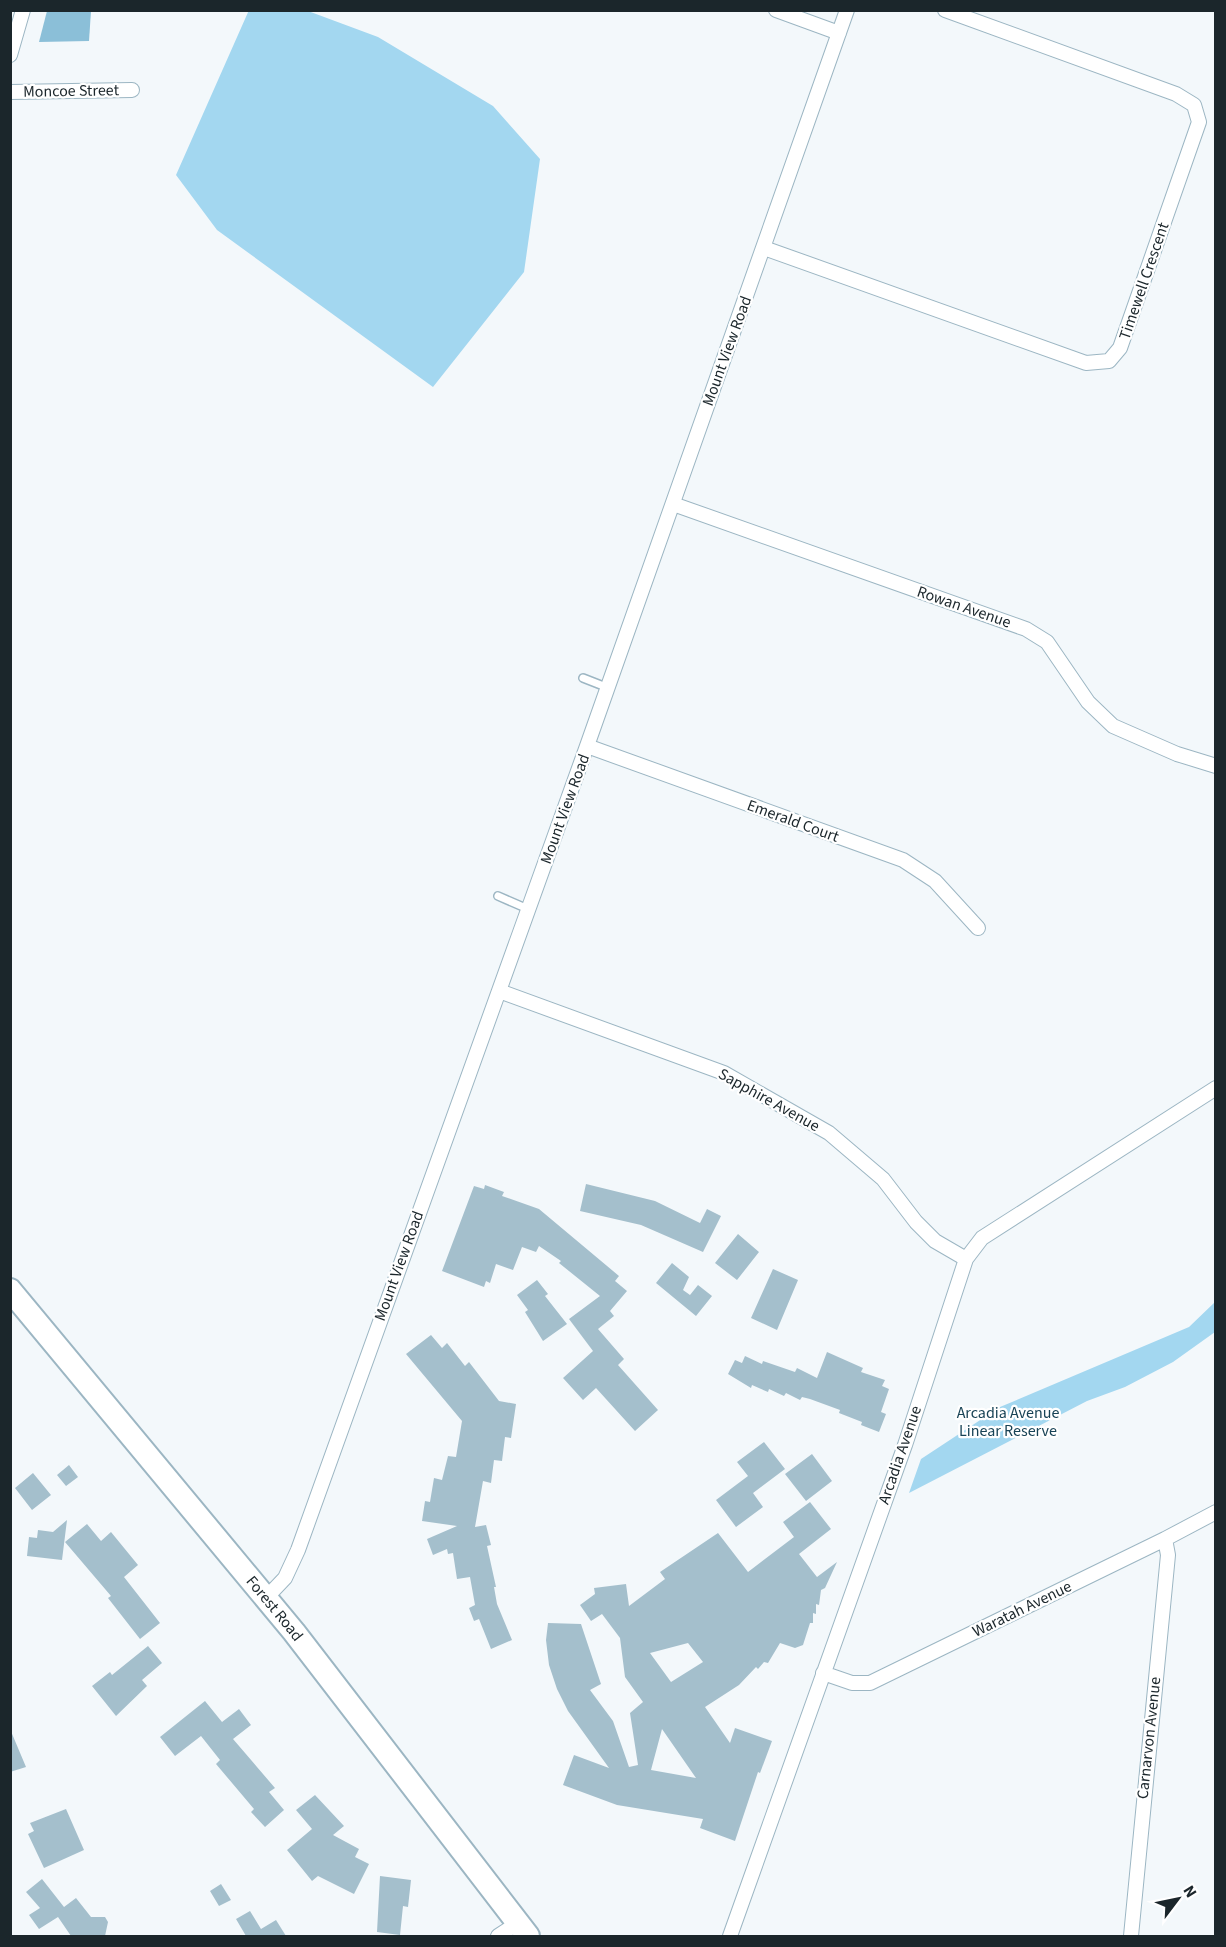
<svg xmlns="http://www.w3.org/2000/svg" width="1226" height="1947" font-family="'Source Sans 3',sans-serif">
	<style>
		.green { fill: #a3d7f0 }
		.forest { fill: #8bbfd8 }
		.building { fill: #a4bfcc; fill-rule: evenodd }
		.lines { fill: none; stroke-linecap: round; stroke-linejoin: round }
		.service-casing { stroke: #9cb6c3; stroke-width: 10 }
		.minor-casing { stroke: #9cb6c3; stroke-width: 16 }
		.primary-casing { stroke: #9cb6c3; stroke-width: 26 }
		.service { stroke: #fff; stroke-width: 7 }
		.minor { stroke: #fff; stroke-width: 14 }
		.primary { stroke: #fff; stroke-width: 22 }
		.labels { text-anchor: middle; dominant-baseline: central; stroke-width: 4.5; stroke-linejoin: round; paint-order: stroke }
		.street-label { font-size: 16px; fill: #1b262b; stroke: #fff }
		.park-label { font-size: 16px; fill: #184356; stroke: #fff }
	</style>
	<rect width="100%" height="100%" fill="#f3f8fb"/>
	<path class="green" d="M249 10 308 11 378 37 493 106 540 159 524 272 433 387 217 230 176 175Z
		M1215 1302V1332L1173 1362 1125 1387 1087 1401 909 1493 921 1459 1000 1407 1189 1327Z"/>
	<path class="forest" d="M47 11H91L89 41 39 42Z"/>
	<path class="building" d="M586 1184 655 1201 700 1223 707 1209 721 1216 703 1252 641 1225 580 1211Z
		M485 1185 504 1192 502 1196 539 1209 619 1276 615 1281 627 1291 610 1311 614 1316 598 1329 624 1359 618 1365 658 1410 635 1431 596 1388 583 1400 563 1378 593 1351 569 1319 600 1296 559 1263 561 1261 539 1246 536 1252 522 1247 513 1270 496 1264 490 1283 486 1281 484 1287 442 1271 474 1186 484 1189Z
		M738 1234 759 1252 737 1280 715 1263Z
		M672 1263 689 1277 683 1290 690 1295 698 1285 712 1296 696 1316 656 1283Z
		M773 1269 798 1280 777 1330 751 1318Z
		M537 1280 548 1294 545 1296 567 1324 543 1341 525 1312 528 1310 517 1295Z
		M431 1335 442 1348 447 1343 465 1366 469 1362 499 1401 516 1404 511 1438 505 1437 502 1461 494 1460 491 1483 483 1481 475 1527 486 1525 491 1545 487 1546 496 1587H494L497 1604 512 1640 491 1649 479 1619 474 1621 469 1608 475 1605 470 1577 457 1579 453 1553 448 1554 447 1549 433 1555 427 1539 457 1526 422 1521 425 1501 430 1502 434 1478 442 1480 448 1456 456 1457 462 1421 406 1354Z
		M827 1352 863 1368 861 1372 885 1380 882 1386 889 1389 881 1412 886 1414 879 1432 861 1425 862 1422 839 1413 840 1410 810 1399 802 1397 800 1400 786 1393 784 1396 769 1389 768 1392 752 1385 751 1388 728 1374 735 1360 742 1363 745 1356 762 1364 763 1361 795 1372 797 1368 817 1378Z
		M764 1442 785 1469 753 1493 763 1507 736 1527 716 1500 748 1476 737 1462Z
		M812 1454 832 1481 806 1501 785 1474Z
		M69 1465 78 1477 66 1486 57 1475Z
		M33 1473 51 1495 32 1510 15 1488Z
		M810 1502 831 1529 799 1554 817 1577 837 1562 825 1588 821 1590 819 1605 816 1604V1614L813 1613V1623H810L803 1645 795 1648 780 1643 768 1663 764 1662 758 1669 756 1667 739 1685 705 1707 730 1743 735 1728 772 1741 760 1773 758 1772 735 1841 700 1828 703 1819 617 1805 563 1785 574 1755 609 1768 568 1711 557 1689 549 1665 546 1640 548 1623 581 1624 601 1684 590 1690 613 1721 629 1767 638 1765 630 1713 643 1702 625 1677 620 1638 602 1614 591 1621 580 1605 595 1594 594 1588 626 1584 629 1606 665 1579 660 1572 718 1533 748 1572 794 1537 783 1522ZM688 1643 703 1662 671 1682 650 1653ZM662 1729 696 1778 651 1770Z
		M67 1520 62 1560 27 1556 29 1537 37 1538 38 1530 53 1532Z
		M87 1524 101 1541 111 1532 138 1565 124 1577 160 1623 140 1639 108 1598 111 1596 65 1542Z
		M148 1646 162 1663 142 1680 147 1686 116 1716 92 1686 110 1672 112 1675Z
		M205 1701 222 1722 239 1709 251 1725 233 1739 275 1788 269 1792 284 1810 265 1827 251 1812 254 1809 216 1764 220 1760 201 1736 175 1756 160 1737Z
		M10 1729 26 1767 10 1772Z
		M315 1795 344 1826 333 1835 359 1849 355 1857 369 1864 354 1894 318 1876 312 1881 287 1850 312 1829 296 1810Z
		M66 1809 84 1850 44 1868 28 1834 34 1831 30 1823Z
		M380 1876 411 1880 408 1907 403 1906 400 1935 377 1932Z
		M42 1879 64 1907 76 1898 91 1917H105L108 1922 105 1936H71L58 1917 39 1929 29 1915 40 1908 26 1892Z
		M221 1884 231 1900 219 1906 210 1891Z
		M250 1911 261 1929 276 1920 286 1936H246L236 1919Z"/>
	<g class="lines">
		<g class="service-casing">
			<path id="service" d="M583 678 606 687
				M498 896 528 909"/>
		</g>
		<g class="minor-casing">
			<path id="minor" d="M776 10 839 33
				M10 55 23 10
				M10 92 132 90
				M764 248 1086 363 1109 361 1120 348 1199 122 1194 105 1176 94 945 10
				M673 504 1026 629 1047 642 1088 702 1113 726 1177 754 1216 766
				M587 746 903 860 935 881 978 928
				M499 991 724 1073 829 1133 883 1179 916 1222 935 1241 966 1259
				M266 1598 285 1578 298 1550 587 746 847 10
				M823 1673 852 1683H870L1165 1539 1216 1512
				M498 1936 518 1923
				M730 1936 905 1445 966 1259 982 1238 1216 1088
				M1131 1936 1168 1555 1165 1539"/>
		</g>
		<g class="primary-casing">
			<g id="primary">
				<path id="s1" d="M10 1290 294 1632 528 1936"/>
			</g>
		</g>
		<use href="#service" class="service"/>
		<use href="#minor" class="minor"/>
		<use href="#primary" class="primary"/>
	</g>
	<g class="labels">
		<g class="street-label">
			<text transform="translate(71 91) rotate(-1)">Moncoe Street</text>
			<text transform="translate(1144 281) rotate(-71)">Timewell Crescent</text>
			<text transform="translate(727 351) rotate(-70)">Mount View Road</text>
			<text transform="translate(964 607) rotate(19)">Rowan Avenue</text>
			<text transform="translate(565 809) rotate(-70)">Mount View Road</text>
			<text transform="translate(793 821) rotate(20)">Emerald Court</text>
			<text transform="translate(769 1100) rotate(29)">Sapphire Avenue</text>
			<text transform="translate(399 1266) rotate(-70)">Mount View Road</text>
			<text transform="translate(900 1455) rotate(-71)">Arcadia Avenue</text>
			<text stroke="none"><textPath href="#s1" startOffset="414">Forest Road</textPath></text>
			<text transform="translate(1022 1609) rotate(-26)">Waratah Avenue</text>
			<text transform="translate(1149 1738) rotate(-84)">Carnarvon Avenue</text>
		</g>
		<g class="park-label">
			<text x="1008" y="1413">Arcadia Avenue<tspan x="1008" dy="18">Linear Reserve</tspan></text>
		</g>
	</g>
	<rect width="1226" height="1947" fill="none" stroke="#1b262b" stroke-width="24"/>
	<g transform="translate(1178 1899) rotate(58)" stroke="#ffffff" stroke-width="4.5" paint-order="stroke">
	<path d="M0-4.5L10 22L0 15L-10 22Z" fill="#1b262b"/>
	<text y="-9" font-size="16" font-weight="bold" text-anchor="middle" fill="#1b262b">N</text>
	</g>
</svg>
